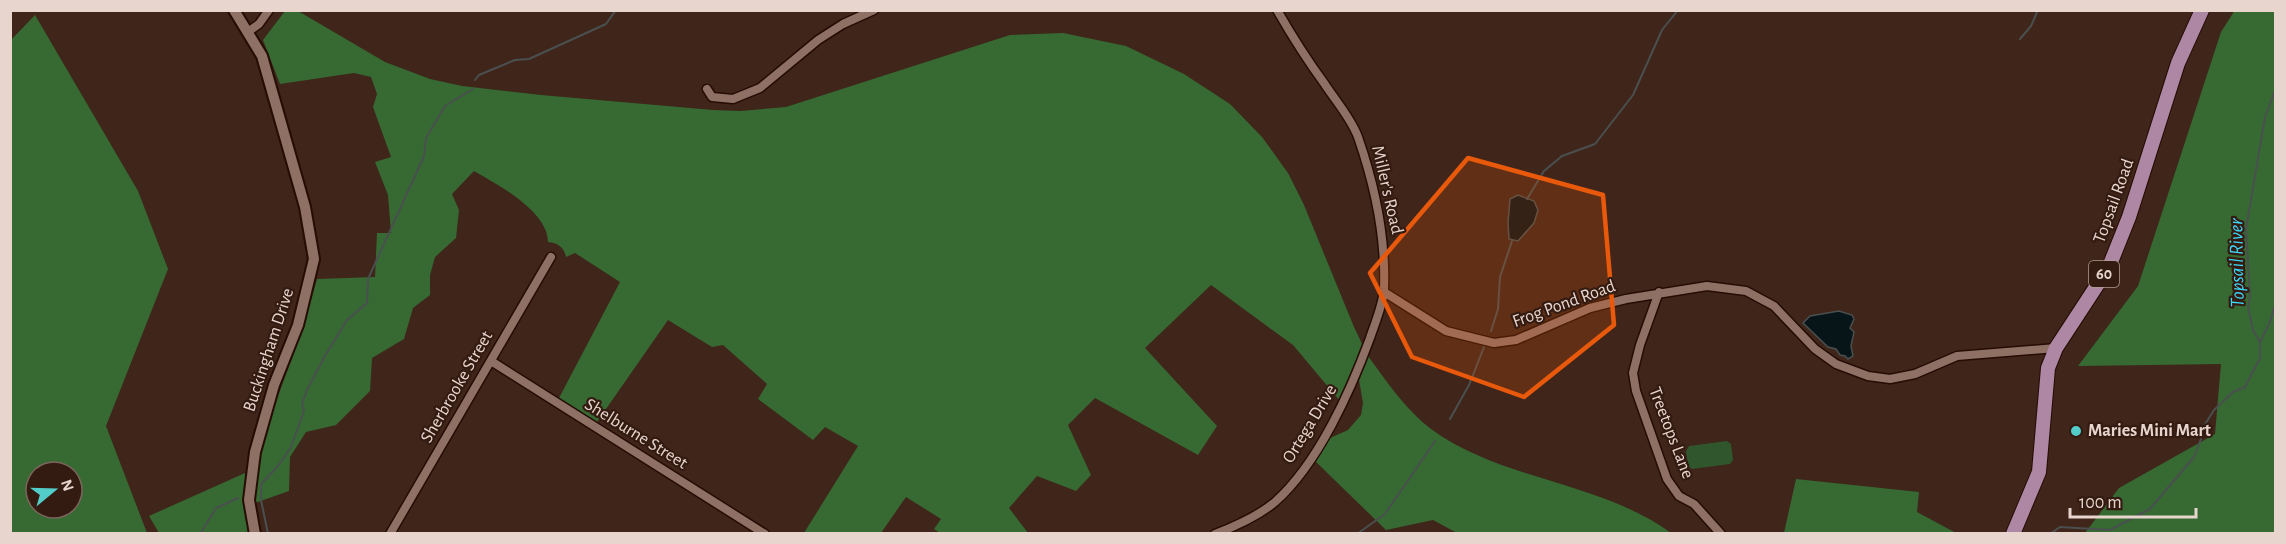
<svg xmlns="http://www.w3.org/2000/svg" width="2286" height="544" font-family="'Alegreya Sans',sans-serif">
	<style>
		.green { fill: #2f562d }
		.forest { fill: #366a32; fill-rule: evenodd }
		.water { fill: #071518; stroke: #4a4f4f; stroke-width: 1.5 }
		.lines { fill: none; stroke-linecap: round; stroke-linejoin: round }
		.stream { stroke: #4a4f4f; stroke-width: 2 }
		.minor-casing { stroke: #250d04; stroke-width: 11 }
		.tertiary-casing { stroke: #250d04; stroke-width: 14 }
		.primary-casing { stroke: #250d04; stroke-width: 16 }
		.minor { stroke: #8f7064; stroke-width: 8 }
		.tertiary { stroke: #8f7064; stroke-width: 10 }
		.primary { stroke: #ae87a5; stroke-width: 14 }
		.marked { fill: #e8590c; fill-opacity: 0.2; stroke: #e8590c; stroke-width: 4.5; stroke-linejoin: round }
		.poi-dot { fill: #53cdc9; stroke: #341b11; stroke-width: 2 }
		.labels { text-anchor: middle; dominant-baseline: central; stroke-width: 4.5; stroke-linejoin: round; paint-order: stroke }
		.shield { fill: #341b11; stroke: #b19d95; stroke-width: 1.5 }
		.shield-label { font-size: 16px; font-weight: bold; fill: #e7d5ce }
		.street-label { font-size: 18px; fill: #e7d5ce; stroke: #341b11 }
		.poi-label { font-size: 18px; font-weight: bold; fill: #e7d5ce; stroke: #341b11; text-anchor: start }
		.water-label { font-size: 20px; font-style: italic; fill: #3cd8fb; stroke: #341b11 }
	</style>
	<rect width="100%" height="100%" fill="#3f251a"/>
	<path class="green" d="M1727 441 1731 444 1733 460 1730 464 1692 469 1688 466 1686 451 1689 446Z"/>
	<path class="forest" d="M2235 10 2275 11V533H2085L2119 488 2215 434 2221 364 2078 366 2138 286 2221 32Z
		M285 11H298L385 62 430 79 462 86 541 95 713 110 740 111 786 107 1010 35 1063 33 1126 46 1184 74 1230 104 1262 137 1288 173 1304 205 1354 327 1363 346 1340 401 1293 345 1211 285 1145 348 1217 426 1198 455 1095 398 1068 425 1091 475 1076 491 1037 476 1009 508 1028 533H940L934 529 941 519 906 497 881 533H804L858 446 825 427 813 440 758 399 767 384 723 345 712 347 668 320 597 422 559 398 620 282 575 253 566 257C564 247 558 243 548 242 548 211 498 185 474 171L452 194 459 210 456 238 435 257 430 275V295L413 308 404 339 372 358 370 391 336 425 306 432 290 457 289 491 255 503C255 450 276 402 294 353 303 329 310 304 317 279L375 277 377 233H391L388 195 375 162 391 157 373 107 377 94 371 77 354 73 280 84 263 40Z
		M35 15 138 191 168 269 106 426 147 533H11L10 41ZM36 472H72V508H36Z
		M1368 356C1387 382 1405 409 1431 429 1502 481 1600 481 1671 533H1457L1433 520 1386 530 1314 460 1330 438 1348 430 1361 415 1363 403 1359 380Z
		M245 473 244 503 250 533H159L149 516Z
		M1796 479 1919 492 1917 512 1956 533H1784Z"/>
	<path class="water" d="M1518 195 1534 201 1538 210 1534 223 1518 241 1509 239 1508 222 1510 199Z
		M1839 311 1852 315 1854 319 1850 328 1854 332 1851 346 1853 356 1848 359 1845 356 1840 355 1836 349 1828 347 1803 323 1810 316Z"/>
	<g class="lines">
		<path class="stream" d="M2020 39 2031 26 2038 10
			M475 80 479 75 515 60 529 59 606 24 616 10
			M1527 199 1544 171 1562 156 1595 144 1633 95 1662 30 1678 10
			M1491 331 1498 309 1500 277 1512 241
			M2260 342 2270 322 2276 301
			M1450 419 1469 385 1484 347
			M200 534 216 508 238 498
			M268 534 261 500V484L278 466 291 447 304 411 302 403 308 388 326 354 347 320 367 303 368 279 424 156 426 138 445 106 473 89
			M1357 534 1385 514 1435 441
			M2050 534 2060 527 2110 530 2150 509 2194 457 2201 439 2202 429 2214 410 2233 392 2245 387 2260 358V342L2253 330 2248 307 2250 297 2246 229 2265 117 2276 88"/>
		<g class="minor-casing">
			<path id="minor" d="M249 31 259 24 269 10
				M707 89 712 97 733 99 760 88 818 40 843 24 874 10
				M1384 292 1446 331 1494 343 1516 340 1590 308 1626 299 1707 286 1746 291 1774 306 1815 349 1836 364 1868 376 1890 379 1915 374 1957 356 2056 348
				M1659 292 1640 345 1633 373 1636 391 1667 479 1679 496 1694 504 1721 534
				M491 361 765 534
				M390 534 551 257
				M1215 534C1236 526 1257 517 1275 502 1318 464 1351 390 1370 338 1375 323 1383 305 1384 289 1386 238 1375 186 1358 137 1351 118 1335 100 1324 83 1307 60 1292 36 1277 10"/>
		</g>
		<g class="tertiary-casing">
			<path id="tertiary" d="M234 10 262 56 305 207 314 259 298 325 274 385 255 452 249 500 255 534"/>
		</g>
		<g class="primary-casing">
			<path id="primary" d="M2013 534 2039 472 2048 368 2056 348 2109 267 2129 217 2178 63 2202 10"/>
		</g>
		<use href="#minor" class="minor"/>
		<use href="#tertiary" class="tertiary"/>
		<use href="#primary" class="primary"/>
	</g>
	<path class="marked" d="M1468 158 1603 195 1614 325 1524 397 1412 357 1370 273Z"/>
	<circle class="poi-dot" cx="2076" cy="431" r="6"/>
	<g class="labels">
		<rect class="shield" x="2089" y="261" width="30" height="26" rx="4.5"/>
		<g class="shield-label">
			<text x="2104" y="274">60</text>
		</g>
		<g class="street-label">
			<text transform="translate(1387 190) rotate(77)">Miller's Road</text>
			<text transform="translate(2114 201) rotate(-70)">Topsail Road</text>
			<text transform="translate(1564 304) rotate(-20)">Frog Pond Road</text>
			<text transform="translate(269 350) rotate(-72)">Buckingham Drive</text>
			<text transform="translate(457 387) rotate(-60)">Sherbrooke Street</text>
			<text transform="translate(1310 424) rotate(-59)">Ortega Drive</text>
			<text transform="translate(1671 433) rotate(69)">Treetops Lane</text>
			<text transform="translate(636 434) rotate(32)">Shelburne Street</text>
		</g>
		<g class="poi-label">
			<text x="2088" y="431">Maries Mini Mart</text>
		</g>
		<g class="water-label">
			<text transform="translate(2237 263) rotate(-91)">Topsail River</text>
		</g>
	</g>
	<rect width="2286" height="544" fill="none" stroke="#e7d5ce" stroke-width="24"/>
	<g transform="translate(54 490) rotate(71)"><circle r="28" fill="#341b11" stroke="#7c655d" stroke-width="1.5"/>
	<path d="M0-4.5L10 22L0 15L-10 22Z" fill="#53cdc9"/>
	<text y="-9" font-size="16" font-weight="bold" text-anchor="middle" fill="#e7d5ce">N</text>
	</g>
	<path d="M2070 508v9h126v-9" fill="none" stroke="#e7d5ce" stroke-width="3"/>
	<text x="2079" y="508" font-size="18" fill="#e7d5ce" stroke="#341b11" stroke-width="4.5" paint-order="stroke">100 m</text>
</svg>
